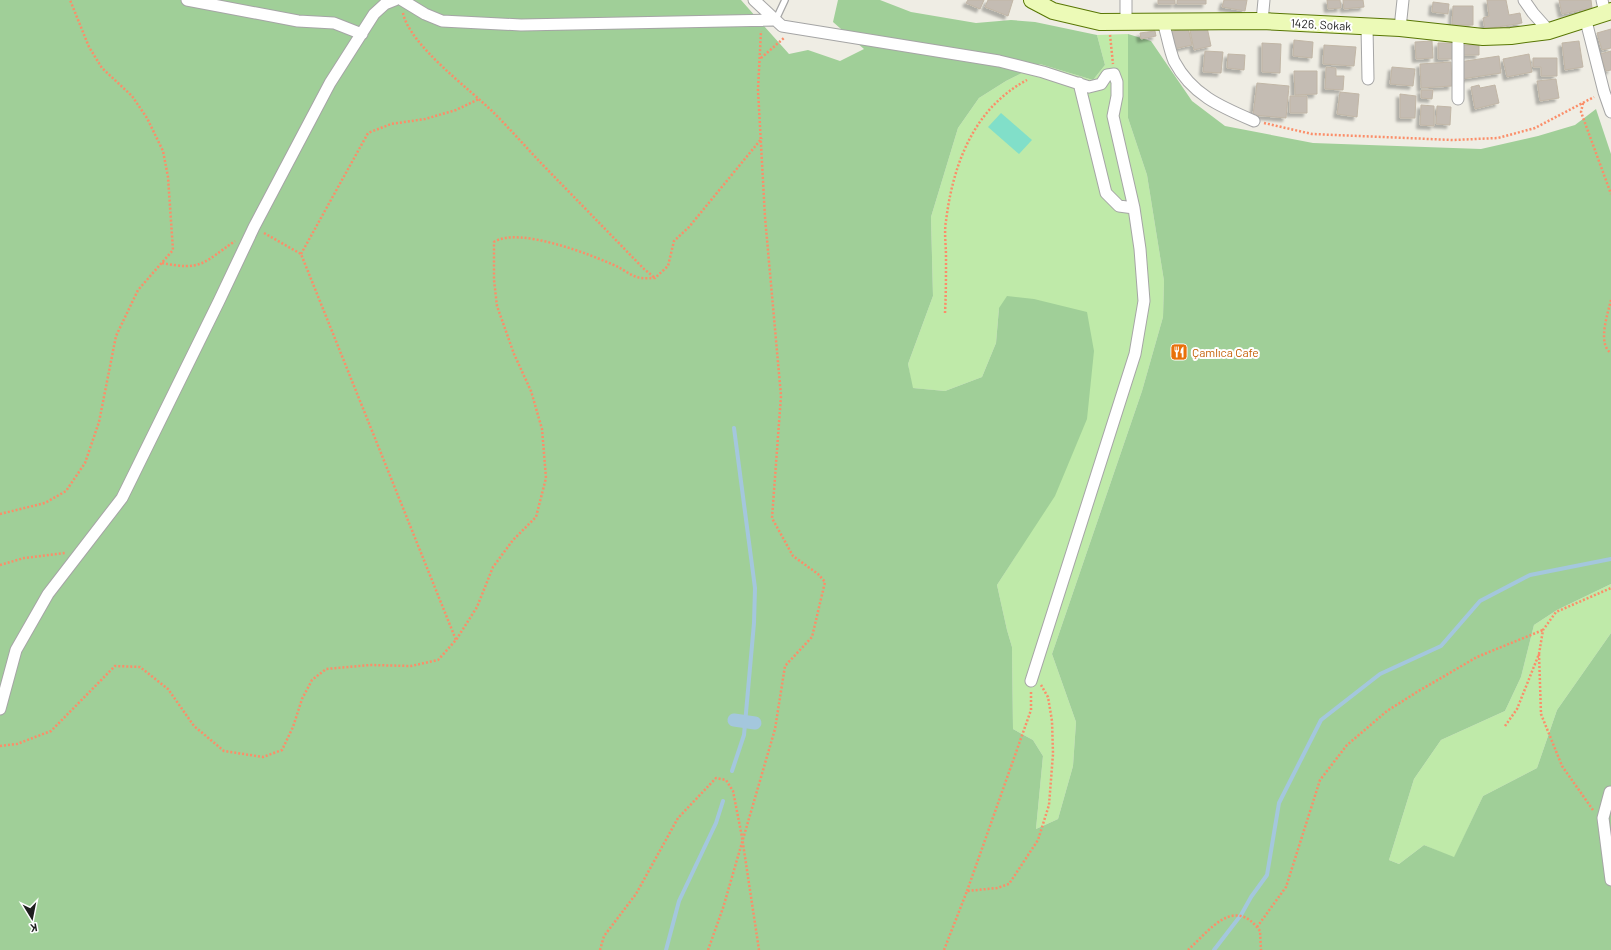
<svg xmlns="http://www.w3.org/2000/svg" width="1611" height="950" font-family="Barlow,sans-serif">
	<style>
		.grass { fill: #bfeaa9 }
		.forest { fill: #a0cf98 }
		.pitch { fill: #81dfc9 }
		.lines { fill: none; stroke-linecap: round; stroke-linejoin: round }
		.stream { stroke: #a4c7dd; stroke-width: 4 }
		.canal { stroke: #a4c7dd; stroke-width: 13 }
		.building { fill: #c4bcb3; stroke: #c1b6a6; filter: url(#shadow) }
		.lane-casing { stroke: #a5a5a5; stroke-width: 8 }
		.street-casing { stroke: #a5a5a5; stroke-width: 13 }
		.secondary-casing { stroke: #587604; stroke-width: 18 }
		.path { stroke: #fb8e69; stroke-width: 2.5; stroke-dasharray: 2 2; stroke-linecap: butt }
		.lane { stroke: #fff; stroke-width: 5.5 }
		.street { stroke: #fff; stroke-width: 11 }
		.secondary { stroke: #ecfab7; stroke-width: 16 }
		.labels { text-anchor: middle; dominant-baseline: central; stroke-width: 4; stroke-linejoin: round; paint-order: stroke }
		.street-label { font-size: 12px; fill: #1e1e1e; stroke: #fff }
		.food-label { font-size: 12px; fill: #c56008; stroke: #fff; text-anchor: start }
	</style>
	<defs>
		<filter id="shadow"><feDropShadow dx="-3.5" dy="3.5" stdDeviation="1" flood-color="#0004"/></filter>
	</defs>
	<rect width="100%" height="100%" fill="#efede4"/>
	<path class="grass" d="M1128 34V118L1147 175 1164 281 1163 317 1142 391 1052 654 1076 722 1073 766 1058 819 1036 829 1043 756 1033 740 1013 729 1012 647 1007 630 997 585 1017 554 999 308 996 343 982 377 945 391 912 388 908 364 933 296 931 217 958 128 979 98 1006 81 1040 64 1093 80 1105 65 1097 35Z
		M1611 584V633L1557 710 1537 768 1483 796 1454 858 1424 845 1399 864 1389 860 1414 779 1441 740 1505 711 1521 677 1534 625 1557 610Z"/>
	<path class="forest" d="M0 0H741L789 54 808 50 840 61 864 49 833 22 838 0H880L911 12 976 23 1011 20 1035 22 1097 35 1105 65 1093 80 1040 64 1006 81 979 98 958 128 931 217 933 296 908 364 913 388 945 391 982 377 996 343 999 308 1007 296 1034 299 1087 312 1094 351 1087 419 1055 496 997 585 1007 630 1012 647 1013 729 1033 740 1043 756 1036 829 1058 819 1073 766 1076 722 1052 654 1142 391 1163 317 1164 281 1147 175 1128 118V34L1151 41 1192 101 1225 126 1313 143 1481 149 1538 136 1575 125 1596 109 1611 154V584L1557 610 1534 625 1521 677 1505 711 1441 740 1414 779 1389 860 1399 864 1424 845 1454 857 1483 796 1537 768 1557 710 1611 633V950H0Z"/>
	<path class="pitch" d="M1001 113 1032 140 1019 154 988 127Z"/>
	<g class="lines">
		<path class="stream" d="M732 771 744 735 754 623 755 588 734 428
			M666 950 679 901 716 823 723 801
			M1214 950 1241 915 1251 897 1267 875 1279 803 1321 720 1380 674 1441 646 1480 601 1530 575 1611 559"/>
		<path class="canal" d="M734 720 755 723"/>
	</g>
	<path class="building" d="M968 0H984L980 9 966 3Z
		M988 0H1013L1008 16 985 7Z
		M1158 0H1175V4H1158Z
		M1177 0H1206V4H1177Z
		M1224 0H1247L1245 11 1222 7Z
		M1327 0H1340L1341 8 1328 9Z
		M1343 0H1363L1364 7 1344 9Z
		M1487 0H1506L1509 15 1520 13 1522 23 1485 29 1483 18 1489 16Z
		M1559 0H1591L1592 8 1562 14Z
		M1433 2 1449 4 1448 14 1432 12Z
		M1453 6H1473V25H1452Z
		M1188 27 1192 45 1174 49 1170 32Z
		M1207 27 1211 46 1194 50 1190 30Z
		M1611 29V48L1602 50 1597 33Z
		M1155 31 1156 36 1141 39 1140 33Z
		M1294 40 1313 42 1312 58 1293 56Z
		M1432 41 1433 58 1416 59 1415 42Z
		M1579 41 1583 67 1565 70 1562 43Z
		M1262 43 1281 44 1280 73 1262 72Z
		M1438 43H1453L1452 59H1438Z
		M1324 45 1356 47 1354 66 1323 64Z
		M1461 45H1479V55H1461Z
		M1205 51 1223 52 1221 73 1203 72Z
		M1611 51V70L1606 71 1600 54Z
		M1228 54 1245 55 1244 70 1227 68Z
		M1529 54 1532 72 1507 77 1503 59Z
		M1499 56 1501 73 1462 79 1459 62Z
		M1533 58H1557V76H1541V67H1533Z
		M1451 62 1452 86 1421 88 1420 64Z
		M1326 67 1336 68V76H1344L1343 90 1325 89Z
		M1392 67 1415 69 1413 86 1390 84Z
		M1294 71H1317V94L1295 95Z
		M1556 79 1559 98 1540 101 1537 81Z
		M1257 83 1289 86 1286 118 1253 115Z
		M1479 85 1480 88 1495 85 1499 103 1475 109 1471 87Z
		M1421 90H1433L1432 99 1421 98Z
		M1340 92 1359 94 1357 117 1337 114Z
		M1400 94 1416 96 1415 118H1400Z
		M1290 96H1307V113H1290Z
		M1421 105 1434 106V126L1420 125Z
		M1437 106 1451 107 1450 125 1436 124Z"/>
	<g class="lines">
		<g class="lane-casing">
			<path id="lane" d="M773 20 778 15 785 0"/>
		</g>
		<g class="street-casing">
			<path id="street" d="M187 0 298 21 334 23 362 34
				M402 0 425 14 442 21 521 25 773 20
				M754 0 782 26 999 61 1043 72 1089 87 1101 84 1107 75 1114 74 1117 82V96L1113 116 1134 208 1140 249 1144 301 1135 354 1031 681
				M1524 0 1533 13 1549 31
				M1602 0 1605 13
				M1262 21 1264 0
				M1586 21 1604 92 1611 112
				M1126 22V0
				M1163 22C1167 34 1169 49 1174 61 1192 95 1221 107 1254 121
				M1367 27 1368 79
				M1400 28 1403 0
				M1458 35V99
				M1079 83 1106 193 1119 206 1134 208
				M0 709 16 650 48 594 122 498 219 301 254 227 330 83 374 14 385 4 395 0
				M1610 792 1603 818 1611 880"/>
		</g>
		<g class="secondary-casing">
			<path id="secondary" d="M1032 0 1053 11 1100 22 1262 21 1400 28 1483 37 1511 36 1549 31 1611 11"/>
		</g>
		<path class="path" d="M403 13C410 46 470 89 494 113 510 129 525 146 540 162 575 198 609 233 644 269L655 278
			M1110 35 1113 64
			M761 58 784 38
			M1583 103 1581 112 1611 194
			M1264 123 1312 134 1453 140 1498 138 1535 128 1594 97
			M264 233 301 254 456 640
			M301 254 368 133 391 124 425 119 456 110 479 99
			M162 263C202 271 203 263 235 241
			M1611 300C1608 313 1597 344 1611 353
			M945 313C946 294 946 276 946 257 946 245 944 232 946 221 953 164 974 108 1027 80
			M0 514 45 503 66 491 85 463 99 422 116 336 138 290 173 250 168 177 163 151 147 118 132 96 102 68 89 47 70 0
			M0 565 24 558 65 553
			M1539 654 1541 714 1562 766 1593 810
			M1505 726 1517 709 1539 654 1543 630 1556 612 1611 588
			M0 746 17 744 51 731 115 666 140 667 168 689 194 726 224 751 263 757 282 750 293 727 302 699 312 680 326 669 370 665 411 666 438 660 456 640 477 607 493 567 513 540 536 517 546 478 542 429 531 391 514 354 497 306 494 280V242C518 226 593 255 618 267 624 270 630 275 637 277 642 279 649 278 655 278L668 266 674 241 689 227 762 138
			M967 891 1031 710V692
			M1257 927 1286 887 1320 780 1347 745 1387 711 1417 692 1477 657 1543 630
			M600 950 604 936 636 894 678 818 716 778 726 780 733 791 742 837 759 950
			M708 950 723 908 775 729 785 666 812 637 825 582 818 574 793 556 772 518 781 396 765 217 758 90 761 31
			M944 950 967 891 997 888 1009 884 1038 840 1049 805 1053 754 1052 721 1048 697 1041 685
			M1188 950C1210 930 1234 895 1260 931L1261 950"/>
		<use href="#lane" class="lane"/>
		<use href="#street" class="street"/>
		<use href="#secondary" class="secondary"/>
	</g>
	<defs>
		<g id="restaurant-square" transform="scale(0.9)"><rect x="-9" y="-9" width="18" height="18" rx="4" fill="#e8710a" stroke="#fff"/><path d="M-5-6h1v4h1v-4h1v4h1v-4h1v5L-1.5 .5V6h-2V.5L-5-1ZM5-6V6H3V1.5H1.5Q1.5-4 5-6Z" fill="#fff"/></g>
	</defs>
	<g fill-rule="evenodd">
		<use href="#restaurant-square" x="1179" y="352"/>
	</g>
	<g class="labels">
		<g class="street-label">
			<text transform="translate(1321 24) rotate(3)">1426. Sokak</text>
		</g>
		<g class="food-label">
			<text x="1192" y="352">Çamlıca Cafe</text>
		</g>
	</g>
	<g transform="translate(32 918) rotate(170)" stroke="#ffffff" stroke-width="3" paint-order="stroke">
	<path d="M0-3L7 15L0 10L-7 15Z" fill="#1e1e1e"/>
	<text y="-6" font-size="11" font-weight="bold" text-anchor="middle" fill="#1e1e1e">K</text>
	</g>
</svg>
